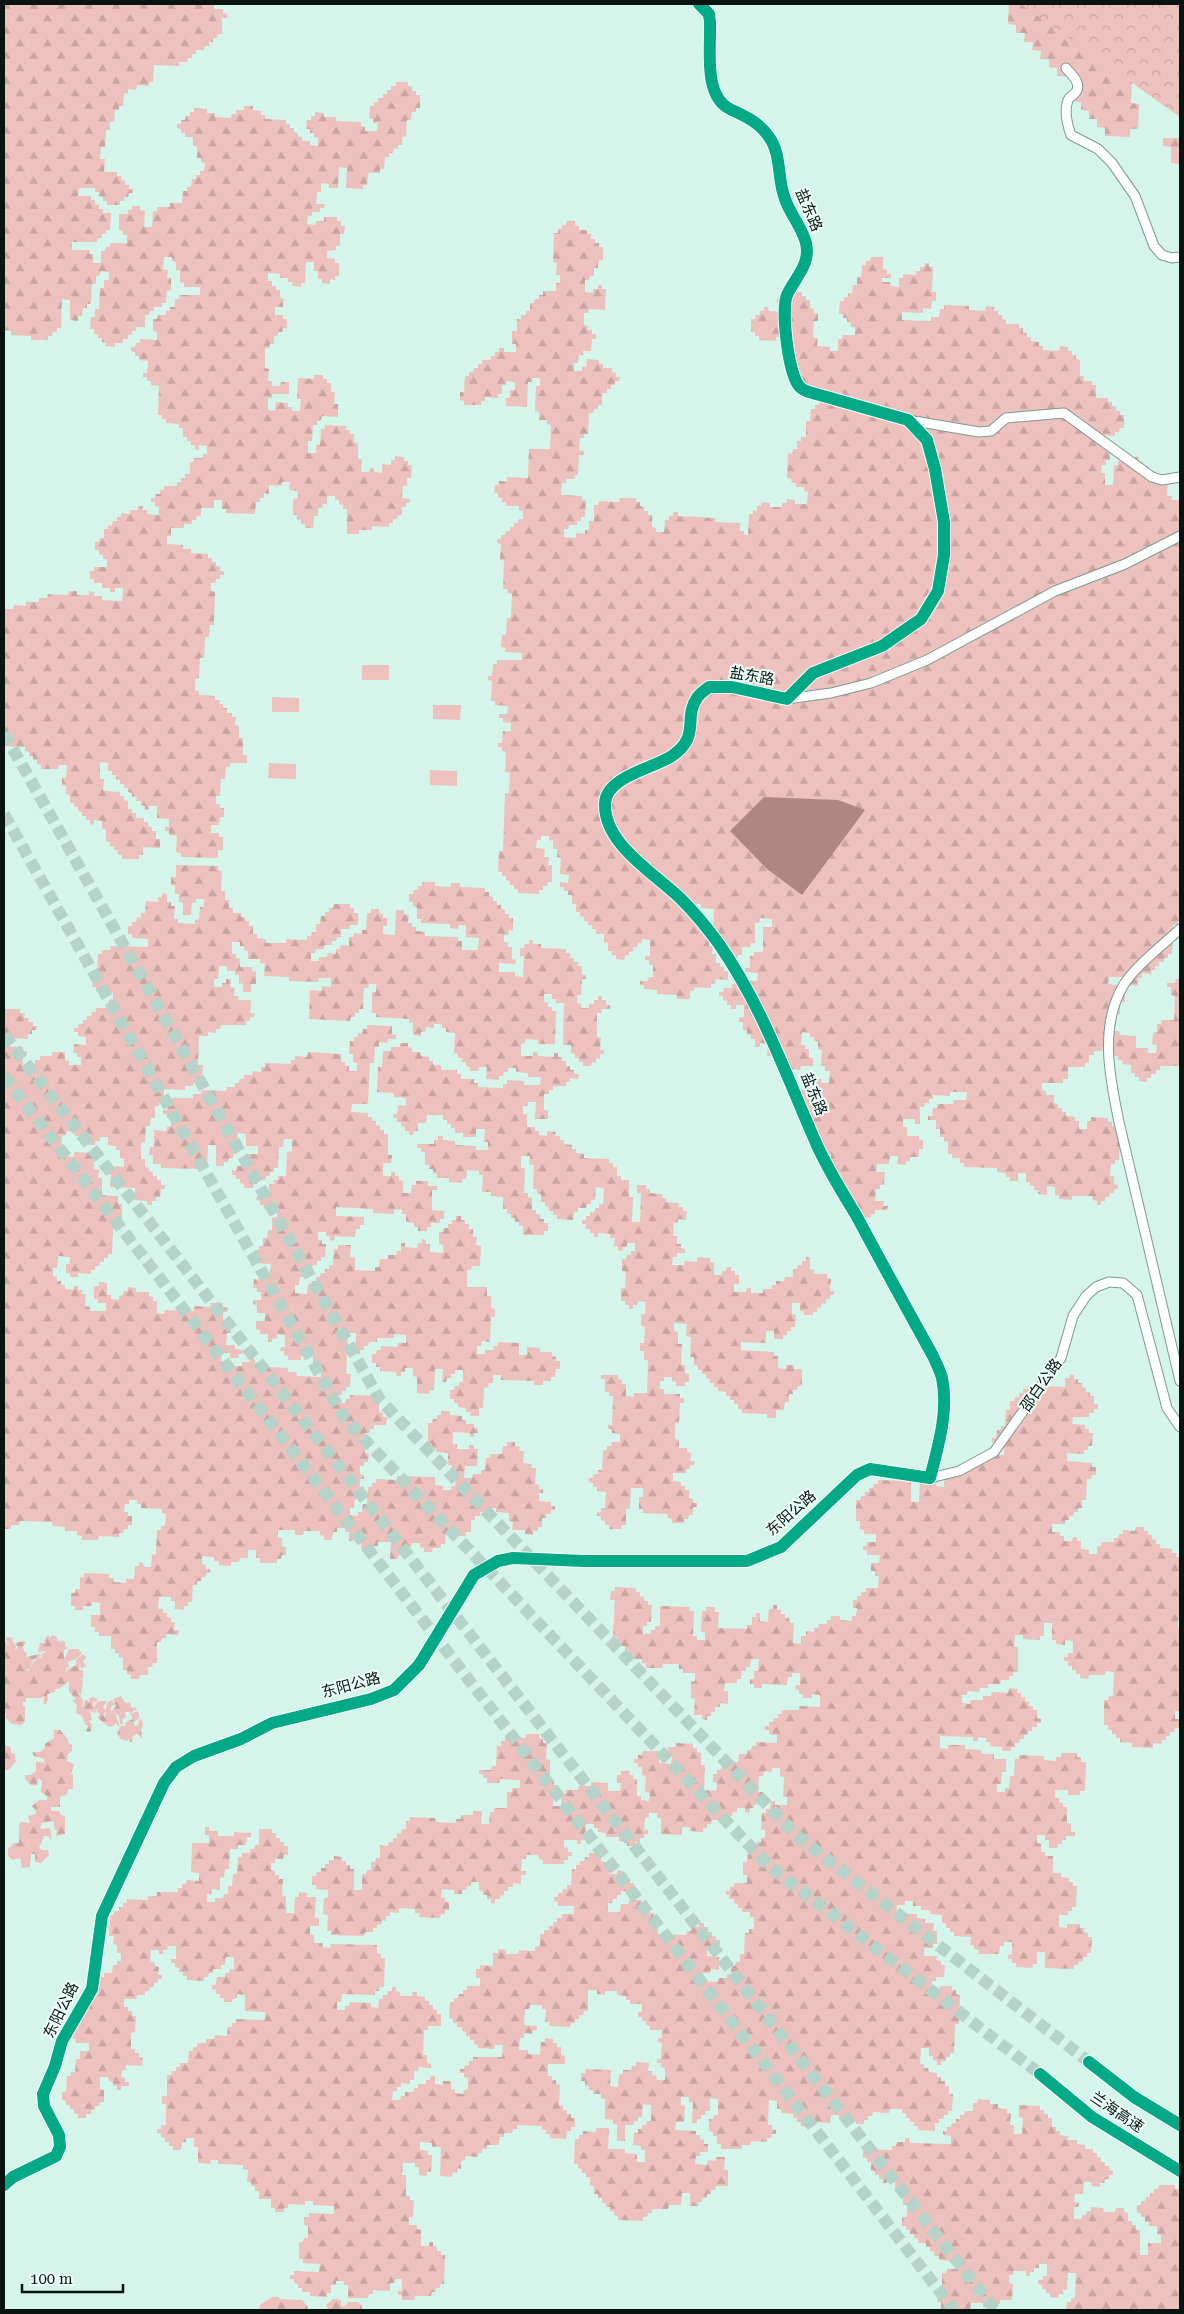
<svg xmlns="http://www.w3.org/2000/svg" width="1184" height="2314" font-family="'Roboto Serif','Noto Sans SC',serif">
	<style>
		.grass { fill: #edc1bd }
		.forest { fill: url(#forest-firs) }
		.park { fill: url(#park-crowns) }
		.water { fill: #b08682 }
		.lines { fill: none; stroke-linecap: round; stroke-linejoin: round }
		.highway-tunnel { stroke: #b6d3c9; stroke-width: 12; stroke-dasharray: 12 6; stroke-linecap: butt }
		.minor-casing { stroke: #7c9a90; stroke-width: 11 }
		.highway-casing { stroke: #fff; stroke-width: 14 }
		.minor { stroke: #fff; stroke-width: 9 }
		.highway { stroke: #01a987; stroke-width: 12 }
		.labels { text-anchor: middle; dominant-baseline: central; stroke-width: 4; stroke-linejoin: round; paint-order: stroke }
		.street-label { font-size: 15px; fill: #091411; stroke: #ecfff8 }
	</style>
	<defs>
		<pattern id="forest-firs" width="22" height="20" patternUnits="userSpaceOnUse" patternTransform="scale(1.25)"><rect width="22" height="20" fill="#edc1bd"/><path d="M5 1l3.5 6h-7zM16 11l3.5 6h-7z" fill="#caa5a1"/></pattern>
		<pattern id="park-crowns" width="20" height="18" patternUnits="userSpaceOnUse" patternTransform="scale(1.25)"><rect width="20" height="18" fill="#edc1bd"/><path d="M2 6a3 3 0 1 1 6 0M12 15a3 3 0 1 1 6 0" fill="none" stroke="#caa5a1"/></pattern>
	</defs>
	<rect width="100%" height="100%" fill="#d5f5ea"/>
	<path class="grass" d="M362 665H389V680H362Z
		M272 697 299 698V712H272Z
		M433 705H461L460 720 433 719Z
		M269 763 296 764V779L268 778Z
		M430 770 457 771V786L430 785Z"/>
	<path class="forest" d="M4 4H214V9H223V13L227 14V18H222V34H218L217 38H213V42H209V46H205L204 50H196V54H192V58H188L187 62H179V66L154 65 153 82H149V86L137 85 136 90 128 89V93L124 94 123 106H119V110H115L114 122H110V130H106L105 147H101L100 159H105L104 172H117V176H121V180L125 181V185H129V189H133V193H129L128 197H124V201H120V205H107V201H103V197L99 196V192H95V188H79L78 196H91V200H95V204L99 205V209H103V213H111L110 230H106V234H102V238H98L97 242H72V250H89V254H93V263H101V251H105L106 247H110V243H127V235H123V231L119 230V214H128V210H132V206H140V210L145 211 144 227H152L153 211H157V207H170V203H182L183 191H187V187H191L192 179H196V175H200V171H204L205 163 201 162V158H197V146H193V137H185V133H181V129L177 128V124H181V120H185L186 116H190V112H194V108L207 109V113H215V117L231 118 232 114H236V110H244V106H253V110L261 111V115H265V119L286 120V124H290V128H294V132L298 133V137H302V141H310V145L318 146V138L314 137V133H310V129H306L307 120H311V116H315V112L324 113V117H336V121L361 122V126L365 127V131H377L378 123H373V119H369L370 106H374V102H378V98H383V94H387V90H391V86H396V82H408V86L412 87V91H416V95H420V108H416V112H412L411 120H407L406 136 402 137V145H398V149L394 148 393 153H389V157H385L384 169H380V173H368L367 185H363V189L346 188 347 168 339 167 338 188H329V184L321 183V192H317L316 204H325L324 208H320V212H312V216H308L307 224 315 225 316 221H324V217H337V221H341V226H345L344 234H340V246H336V250L327 251V258L335 259V263H339V276H335V280L330 279V284L322 283V279H318V271H314V262H306L305 283H301V287L292 286 293 282H288V278H280V274L268 273V281H272V286H276V290H280V298L284 299 283 307H275V315H283V319H287V328H283L282 332H278V336H274V344H270L269 348H265V368L269 369 268 381H272V386H280L281 382H289V394H272V398H268V410L275 411 276 402 288 403V407H292V411H300L301 399H297L298 378 314 379V375H323V379H327V383H331V392H335L334 404H338V417L322 416 321 420 317 421V425H313L312 441H308V453H316V445H320L321 429H325V425L346 426V430H350V434H354V442L358 443V459H362L361 472H369L370 468H374V472L382 473V464L391 465V460H395V456L404 457V461H408V465H412L411 478H407V486H403L402 498 410 499V503H406V507H402V515H398L397 519H393V523H389V527L372 526V530H359V534H347V509H343V505L339 504V500H335V496H327V504H323L322 508H318V516H314L313 528H305V524H301V520L297 519V515H293V499L298 498V491L289 490 290 482H282L281 486 269 485V494L264 493V498H260V502H256L255 514 226 513V509H222V500H214V508H201V516H197L196 520H192V524H184V528H171V536H167V544L183 545V549H191V553L208 554V558H212V562H216V566L220 567V571H224V575H220V579H216L215 583H211V591L215 592 214 625H210L209 637H205L204 658H200L199 678 195 679V690L199 691V695L215 696V700H220L219 704H223V708H227V713H232V717H236L235 725 239 726V738H243V755H247V763H230V767H226L225 779H221L220 796H216V804H220V808H224V817H220L219 825H211V833H219V837H223V850H218V858L181 857V853L176 852 177 836 169 835V831H165V827H169V819L157 818V806H149V810H145V806L141 805V801H136L137 797H132V793L128 792V788H124V784H120V780L116 779V775H112V771H108V763L100 762V779H104L103 791 120 792V796H124V800L128 801V809H132V813H136V818H144V822H148V826L152 827V831H156V839H160V848L143 847V855H139V859H122V855L118 854V850H114V846H110V842L106 841V829H102V821L94 820V825L90 824V820H86V816H82V812L78 811V807H74V803H70V795L66 794V786H62V778L66 777 67 765H59L58 769H41V765L37 764V760H33V756H29V752L25 751V747L4 746 5 609H13L14 605 26 606V602H39V598H47L48 594 68 595 69 591H77V595H89V591L94 592V596H102V600L122 601 123 588H115V592H110V588H102V583H94V579H90V571H94V567H107V559H103V555L99 554V550H95V542H99L100 538H104V529H108V525L112 526 113 521H117V517H121V513L130 514V510H138V506H143L142 510H147V514L159 515V507L155 506V502H151V498H155L156 494H160V490H164V486H177V482H181V478H185V474H190V462H194V458H203V454H207V446L199 445V450L195 449V445H191V441H187V437H183V428H179V424L166 423V419H162V415H158L159 386 151 385V381H147V377H143V373H147L148 361 139 360V356H135V352L131 351V347H135L136 343H140V339L157 340V332L153 331V319H157L158 315H166V311H170V307H175V299H179V295H200V287H184V283L180 282V270H176V262L172 261V257H164L163 269 168 270 167 278H171V290L167 291 166 303H162V307H154V311H150L149 315H145V327H136V331H132V335H128V339H123V343H115V347L106 346V343L102 342V338H98V334H94V329H90L91 317H95V309H99L100 288H104V280H109V272L101 271 100 275 96 276V284H92L91 304H87V308H83L82 316H78V321L70 320V300L62 299 61 328H57V332H53L52 336H48V340H31V336L11 335V331L4 330Z
		M1009 4H1101L1132 79 1131 103 1139 104 1138 129H1130V137L1105 136V128L1097 127V119H1089V111L1081 110V102L1072 101 1073 77 1057 76V68L1049 67V59H1040L1041 51 1032 50 1033 42H1024L1025 33H1016V25L1008 24Z
		M1163 138H1180V172L1179 164 1171 163V147L1163 146Z
		M567 221H575V225L579 226V230H587V234H591V239H595V243H599V247H603V260H599L598 268H594V276H590L589 280H585V292L593 293V289H598V285H602V289H606L605 310 589 309 588 313H584V325L588 326V330H592V334H596V339H592L591 351H583V355H579L578 363H574V371H582V367H586L587 359 599 360V363L603 364V368H612V372L616 373V377H620L619 381H615V385H611V389H607V393H602V405H598V409H594L593 413H589L588 434H584V438H580L579 450 584 451 583 455H579L578 475H575L574 479H566V483H562L561 495 582 496V500H586L585 517H581V521H577V525H569L568 529H564V537L576 538V533L585 534V530H589V521H594V505H598L599 501 619 502 620 498H636V502H640V506L644 507V511H648V515H652V527L656 528V532H664L665 520H669V516H673V512H678V516L715 518V522L740 523V531H744V535H748L749 514H753V510L757 511V506H761L762 502 770 503V507H782V503H787V499L795 500V504H807L808 492 804 491V487H796V483H792L791 479 787 478 788 453 792 454 793 449H797V441H801V437H806V421H810L811 409H815V405H819L820 397 791 375 787 374 788 350 784 337H776V341L759 340V336H755V332H751V319H755L756 315H760V311H764V307H768L769 311 781 312V304L777 303V299C787 299 791 291 802 292V296H806V300H810V308L814 309V313H818V321H814L813 337 818 338 817 346 830 347V351H838V339H842L843 335H855V327H851V323L847 322V318H843V314H839L840 301H844V297H848V293H852L853 285H857V277H861L862 265H866V261H870L871 257H883V269L887 270V274H891V278H882V282H890L891 286 899 287V278H903V274L916 275V271H920V267H924L925 263H929V267H933L932 292H936V301H932L931 309 923 308V313L902 312V320L931 321V317H939L940 309H944V305L969 306V310L985 311 986 306 994 307V311H998V315H1002V319L1006 320V324H1019V328H1023V333H1027V337H1031V341L1039 342V346H1043V350L1059 351 1060 346 1068 347V351H1072V355H1076V359L1080 360V376H1084V381H1092V385H1096V398H1108V402H1112V406L1116 407V411H1120V415H1124V428H1120L1119 432H1115V436L1099 435 1115 452 1110 453V461L1106 460V465H1102L1101 473H1105V485H1113L1114 465H1118V461H1135V457H1139V461L1143 462 1144 466H1148V470H1152L1151 479H1168L1167 496H1172L1171 500H1180V921H1178V925H1173L1172 954H1168V958H1164V962H1159V966H1155V970H1151V974L1142 973V978H1138V986L1129 985V981H1121V977H1109L1108 984 1117 985V989H1121V993L1125 994V1002H1120V1014H1116L1115 1031H1119L1120 1035 1136 1036V1048H1148V1053H1156L1157 1045 1152 1044 1153 1032H1157V1024H1161L1162 1020H1174L1175 996 1171 995V987H1167V983H1175L1176 979H1180V975V1066H1160V1070H1156V1074H1151V1078H1147V1082L1139 1081V1077H1135V1073H1131V1065L1122 1064 1123 1060H1118V1056H1114V1052L1110 1051V1047H1102V1051H1094V1055H1089V1063H1085V1067H1068V1079H1063V1083H1042V1090L1046 1091V1095H1054V1103L1058 1104V1108H1062V1112H1066V1116L1075 1117V1121H1079V1129H1087V1121H1091V1117L1108 1118V1122H1112V1126H1116V1130L1120 1131 1119 1160H1115V1164H1111L1110 1176H1114V1184L1118 1185V1189H1114V1193H1110L1109 1197H1105V1201H1101V1205H1097V1201L1093 1200 1092 1196H1072V1200L1059 1199V1195H1055V1187L1047 1186V1195L1038 1194 1039 1190H1034V1186H1030V1182H1026V1173H1018V1181H1010V1177H1006V1173L997 1172V1168L964 1167V1163H960V1158H952V1154H948V1142L944 1141V1137H940V1129H936V1120H928V1116H932L933 1108H937V1104H953L954 1100H966L967 1092H950V1096L933 1095V1099H929V1103H925L924 1107H920V1124H915V1119H903V1127H907V1136H919V1140H923V1149H919V1157H910V1161H906V1165L897 1164 898 1156H890L889 1164H877L876 1172H885L884 1185H880V1189H876L875 1201H884L883 1206H888L887 1210H875V1214H871L870 1218 854 1217 846 1205 842 1204V1188L830 1175 831 1154H827V1150L814 1149 810 1141H806L807 1128H802L804 1095H799L800 1090H804V1086L812 1087V1083H817V1079H821V1083H829L830 1071H825V1066H821L822 1050 818 1049V1041H814V1037H810V1033L802 1032 801 1045H805V1049H809V1057L813 1058V1066H801L800 1070 788 1069V1061L776 1060 775 1056H767L768 1044 760 1043 759 1047H755V1039H751V1035L747 1034V1030H743V1022H739V1018L744 1017V1005H736V1009H731V1005H727V1001L723 1000V996H719V992H723L724 988H732V984H736L737 980 757 981 758 973 745 972V968H750V956H754V952H763V927H772V919L760 918 759 923H755V943H751L750 947H742V955H738L737 959H733L713 933 714 909 701 908V904H689L705 917V937H709V946H713L712 954H716V963H720V967H724V971H728V980L716 979 715 984H711V988L695 987 694 991H690V999H677V995L657 994V990L644 989V985H640V981H648L649 977H653V965H649V960H645V956H650V940L642 939V943H638L637 947H633V951L629 952V955H625L624 960 616 959V955H612V951H608V943L604 942V934H596V929H592V925H588V921H584V917L580 916V912H576V904H572V895H568V891H564V887H560V882L568 883 569 875 560 874 561 858 557 857V849H553V841L549 840V836H541V840H537L536 848 545 849 544 857H549L548 865H552V882H548L547 886H543V890H539V894L518 893V889H514V885H510V881L506 880V876H502V872H498L499 851H503L505 793H509L510 773 505 772 506 752 502 751V747H498V743H502L503 731H511V723L503 722V718H499V714H507L508 706 495 705V701H491L492 681 488 680V676H492L493 664H497V660H522V653L505 652 506 648 501 647 502 635H506L507 618H511L512 594 508 593 507 589H503L504 560H500L501 544 497 543V539H501V535H505L506 531H510V527H514V523H518L519 519H523V511H519V506H506V502H502V498L498 497V493H494L495 485H499V481H507V477L528 478 529 449H550L551 425 547 424V420H539V412L535 411 536 386H540V378H532V382H528L527 407 506 406V398H510V390H515V382L507 381 506 385H502V394H498V398L485 397V401H481V405H464V401L460 400V392H464L465 376H469V372H473L474 368H478V364H482V360H490L491 356H495V352H499V348H504V352H516V344H512V331H517V319H521V315H526V311H530V303H534L535 299H539V295H543V291H556V283H560V275H556L557 263 553 262 554 233H558V229H562V225H566Z
		M176 865 218 866V870L222 871 221 891H225V900H229V908H233V913H241V917H245V921H249V926H253V934H257V938L266 939V943H286V939L307 940V936H311L312 932H316V924H320L321 916H325V912H329V908H333L334 904H350V908H354V913H358V925H350L349 929H341V937H337L336 941H332V945H324V949H316L315 953H311V961H319V957H327L328 953 336 954V949H340L341 945 349 946V937H353L354 933 362 934V930H366L367 913H371V909H379V913L383 914V918H387V926H383V934L395 935 396 910H404V914L409 915 408 923H412V927H416V931L425 932V936L458 937V941H462V950H478L479 938 466 937V925H459L458 929 450 928V924L421 923V919H417V907L413 906V902H409V894H413L414 890H418V886H422V882H435V886L451 887V883H460V887L485 888V892H489V896L493 897V901H497V905H501V909L505 910V914H509V918H513V931L509 930 508 935H504V942L508 943V947H512V959L516 960 515 964 499 963V972H515V976L523 977 524 956H520V948H524L525 944H529V940H533V944H541V948L566 949V953H570V958H574V962H578V966H582V974L586 975V979H582L581 995H577V1003L581 1004V1008H589V1004H594V1000H598V996H602V1000H606V1005H610V1009H602V1013H597V1037L601 1038 600 1050H604V1054H600V1059L596 1058V1063L592 1062 591 1066H583V1062H579V1058H575V1054L571 1053V1045H563L564 1003H556V999H552V994H544V1002L548 1003V1007H552V1011H556L555 1044H538V1040L526 1039 525 1043 521 1044V1056H533V1052H537L538 1056 554 1057V1053H558V1057H562V1061H566V1066H570V1070H574V1074H579L578 1079 570 1078V1082H566V1086H553V1090H549V1094H544V1110L548 1111V1119H535L536 1102H528L527 1106H523V1114H527V1127H535V1131H539V1135L547 1136V1131L556 1132 555 1136H560V1140H564V1144L572 1145V1149H576V1153L584 1154V1158L609 1159V1163H613V1167H617V1176H621V1180H629V1197H633L632 1222H640L641 1193H637V1185H646V1189H650V1193L662 1194V1198H666V1202L679 1203 678 1207H683V1211H687L686 1220 678 1219V1223H674L673 1236H677V1244H681V1248L685 1249V1253H677V1257H673L672 1265H684L685 1261 697 1262 698 1257 710 1258V1262H714V1275H722V1271H726L727 1267H731V1271H735V1275H739V1284H734V1292H746L747 1288H751V1293H763V1289H772V1285H776V1281H784L785 1277H793V1269H797L798 1265H802V1261H806V1257H810V1269L814 1270V1274H827V1278L831 1279 830 1291H834V1295H830V1299H826V1304L822 1303 821 1308 817 1307V1312H813V1315H804V1311H800V1303H792V1314L796 1315 795 1327H791V1331H787V1335H783V1339H774V1331H766V1343L741 1342V1350L774 1352V1356H778V1368L786 1369V1365H794V1369H802V1386H798L797 1390H793V1394H789V1402H785L784 1410H776V1418H767V1414L742 1413V1409H738V1404H734V1400H730V1396H726V1392L718 1391V1387H714V1383H710V1379L706 1378V1374H702V1370H698V1366L694 1365V1357H690L691 1337 686 1336 687 1324 674 1323V1331L678 1332V1344H682L681 1365H685V1373L689 1374V1382H685V1386H676V1382L672 1381V1377H664V1381H660V1389H664V1394H680V1398H684V1403H680L679 1423H675V1439L679 1440V1448H687V1452L691 1453 690 1461H695L694 1465H690V1469H686V1473H673V1481L681 1482V1486H685V1490H689V1498L693 1499V1503H697V1507H693V1515H689L688 1519H684V1523H672V1519L668 1518 667 1514 643 1513V1509H639V1497H643V1488H631L630 1509H626V1525H621V1529H609V1525H605V1521L601 1520V1516H597V1512H601V1508H605L606 1492 597 1491V1487H593V1483L589 1482V1478H593L594 1474H598V1470H602L603 1450H607V1446H611L612 1442H620V1434L612 1433V1429H608V1425H612L613 1396H609V1392H605V1379H601V1375H618V1379L622 1380V1384H626V1396L634 1397V1393H647L648 1360H644V1351H640V1343H644L645 1327 641 1326V1314H645L646 1302 638 1301 637 1305H633V1309H629V1305H625V1301H621V1288H625L626 1272 622 1271V1259H626L627 1255H631V1251H635V1243H627V1247H623V1251L618 1250V1246H614L615 1238H610V1234L598 1233V1237H594V1233H590V1229H586V1224H582V1220H586V1216H590V1212H595V1208H599V1204H603L604 1188 596 1187 595 1200H591V1204H587L586 1208H578V1212H574L573 1220 557 1219V1215H553V1211H549V1207L545 1206V1202H541V1194H537V1189H533L534 1165 529 1164 530 1156H521V1168H525L524 1193H528V1197L532 1198V1210H536V1214L540 1215V1219H544V1223H548V1231H544V1235H523V1226H519V1222H515V1218H511V1214L507 1213V1209H503V1197L491 1196V1192H482L483 1175H479V1171L467 1170 466 1179H462V1183L449 1182V1178H437V1174L433 1173V1169H429V1165H425V1152H421V1148H417V1144H434V1140H438V1136H443V1140L455 1141V1145L476 1146V1150H488V1142H484L485 1129H476V1137H463V1133H455V1128H451V1124H447V1120H443V1115H427L426 1123H418V1131H414L413 1135H409V1131H405V1127L401 1126V1122H397V1118H393V1114H397L398 1105 406 1106V1098L394 1097V1093L377 1092 378 1067H382L383 1051H391V1047H400V1043H408V1047L412 1048V1052H420L421 1056 429 1057V1061H433V1065H441V1070H457V1074H461V1079H474V1083H478V1087L503 1088V1084H507V1080L524 1081V1085H540L541 1077H528V1073L516 1072V1068H508V1072H504L503 1076H499V1080L486 1079 487 1067H479L478 1071H470V1067L466 1066V1062H462V1058H458V1054L454 1053 455 1033 446 1032V1028H442V1024H434V1028L426 1027 425 1032H421V1036L413 1035V1023H409V1019L376 1017V1013H372V992H376V984H369L368 988H364L363 1009H359V1013H355V1017H351L350 1021 309 1019 310 990 322 991V986L331 987V978H319L318 982 289 981V977L264 976 265 964 260 963V959H248V951L244 950V946H240V942H232V954H236V958L240 959V967H252V971L256 972V984H251V992H243V984L239 983V975H235V971H227V966H219L218 979H214V987H222V983H226V979H231L230 987 235 988 234 996H238L239 1000H251L250 1013H255L254 1017H250V1021H246V1025H221L220 1029H216V1033L208 1032V1036H199L198 1065H203L202 1078H198V1082H194L193 1086H185V1090L164 1089V1102L160 1101 159 1106H155V1118H151L150 1126H146L145 1142 141 1143V1159H145V1167L149 1168V1171L153 1172V1176H157V1180H161V1185H165V1189H161L160 1197H156V1201H152V1205H148L147 1201 135 1200V1188L110 1187 111 1175 107 1174V1170H115V1166L124 1167V1159L120 1158V1150H116V1146L108 1145V1137H100V1141H95V1145L83 1144V1140H79V1136H75L74 1132 67 1131 66 1135 62 1136 61 1152H66V1156L74 1157V1152L95 1153 94 1169 99 1170 98 1178H102V1195L118 1196V1204H122V1221H118L117 1229H113L112 1254H108V1258H104V1262H100L99 1266H95V1270H91V1274L78 1273V1277H70V1273H66V1264H70V1257L58 1256 57 1268H53V1276L57 1277V1281H61V1285H65V1289L73 1290 74 1286H78V1290H82V1294H86L85 1306 90 1307V1311H106V1303H98V1299H94V1286H99V1282L107 1283V1295H111V1299L119 1300V1296L123 1295 124 1291H128V1287L136 1288V1292H149V1296L153 1297V1301H157V1313L164 1314 165 1310 194 1311V1306L210 1307 211 1303H223V1307L228 1308 227 1312H223V1324H227V1328H231V1333H227L226 1345H235V1349L243 1350V1354H239L238 1358H230V1353H222L221 1361 226 1362V1366H242V1362H250L251 1358 255 1359V1363H267L268 1367 288 1368V1372H296L297 1376 321 1377V1369H317V1365H313V1356H301V1360H288V1356L284 1355V1351H280L281 1347H285V1335L277 1334V1338L272 1339V1342H268V1334H260V1330L256 1329V1321H265V1313H257V1305L253 1304V1300H261V1292H257V1288H253L254 1279 266 1280V1276L270 1275 271 1264 254 1263V1259L250 1258V1254H254L255 1250H259V1246H263V1238H267L268 1230H272V1218L277 1217V1206L269 1205V1209H264V1205H260V1201L256 1200 257 1196H265V1192H269V1184H274V1180H278V1176H286L287 1152 292 1151V1139H284L283 1147H279L278 1168H274V1172H270V1176H266L265 1180H257V1184H253V1188H244V1184L240 1183V1179H236V1175H232V1170L236 1171 237 1166H241V1158H245V1154H258V1146H246V1134L238 1133 237 1154H233V1158H229L228 1162H224V1166H216V1145H208L207 1165H203V1169L161 1168V1164H153V1155H149L150 1147H154V1130L166 1131 167 1127 171 1126V1119L167 1118V1114H163V1110H167L168 1106H172V1098H193V1094H201L202 1090 226 1091 227 1087H235V1083H239L240 1079H244V1075H252L253 1071 261 1072V1067H265V1063L290 1064 291 1060H295V1056L307 1057 308 1052 341 1054V1062H345V1066H349V1071H357V1063L353 1062V1054H349L350 1041H354V1037H358V1033L362 1034 363 1029H367V1025L392 1026V1034L396 1035V1039H388L387 1043 379 1042V1047H375L374 1063H370L368 1104H352L351 1112 368 1113V1117H372V1121H376V1125L380 1126V1130H384V1134H388V1155H392L391 1163H383V1176H391V1172H395V1176H399V1180L403 1181V1193H411L412 1185H416V1181H428V1186H437V1190H432V1210L444 1211V1219H440V1223H431V1227H427V1231H418V1227H414V1223L406 1222V1214H402V1210L394 1209V1214L373 1213V1209L336 1207V1216L364 1217V1225H360V1229H356L355 1237 335 1236 334 1241 330 1240V1236H326V1232H318V1240H322V1244H326L325 1257H321V1261H317V1265H313L312 1269H308V1273H304V1277H300L299 1285H295V1293L307 1294 308 1285 312 1286V1281H316V1277H320L321 1273H325V1269H329V1265H333L334 1249H338V1245H351L350 1257 355 1258V1270L375 1271V1267H379L380 1259H388V1255H396L397 1251H401V1243H405V1247L417 1248 418 1243H422V1239L426 1240V1244H430V1252L443 1253V1245L439 1244V1232H443L444 1228H448V1224H452V1220H456V1216H461V1220H465V1224H469V1229H473V1237H477L476 1245 481 1246 480 1266H472L471 1270H467V1287H487V1296H491V1308L495 1309V1317H491L490 1342 482 1341 481 1346H477V1354H485V1350H493L494 1346H498V1342L519 1343V1355H527V1347L540 1348V1352H552V1356L556 1357V1361H560V1369H556L555 1377H551V1381H543V1385H534V1381L501 1380V1375H493V1383H489L488 1387 484 1388 483 1408H479V1416H470L471 1412H466V1408L458 1407V1403H454V1399H450V1390H454L455 1386H459V1382H463V1370H455V1374H451V1378H447L446 1382H442L443 1369H435L434 1390H430L429 1394 417 1393V1377L413 1376V1368H405V1372H401V1376H397L396 1372 380 1371V1367H376V1363H372V1354H376L377 1350H381V1346L397 1347 398 1343H406V1335L394 1334V1338H377V1342H369L368 1346H364V1350H360V1354H355L356 1333H348L346 1374H351L350 1387H346V1391H342V1395H337V1403H345L346 1399H350V1395L379 1396V1412L383 1413V1417H387L386 1425H374V1429H370L369 1433H365V1453L369 1454 368 1462H364V1466H360V1474L364 1475V1479H360L359 1499H355L354 1508H350V1515L358 1516V1512H362L363 1504H367L368 1487H372V1483H376V1479L397 1480V1476L435 1477V1485L443 1486V1490H451V1486H455L456 1470 452 1469V1465H448V1453L436 1452V1448H432V1444L428 1443V1423H432L433 1419H437V1415H441V1411H450V1415L462 1416V1420H466V1424H474V1428L478 1429V1433H474V1437H470V1433L453 1432V1444H457V1449H469V1445H474V1449H478L477 1466H465L464 1478H472L473 1474H481V1470H485L486 1458H490V1454H502L503 1446H507V1442H515V1446L520 1447 519 1451H524L523 1463 532 1464 531 1468H536L535 1484 539 1485V1489H543V1493H539V1501L551 1502V1506H555V1510H551V1514H546V1518H542V1527H538V1531H533V1535L525 1534V1530H512L513 1522 509 1521V1513L496 1512V1508H488V1512H480V1516H475V1520H471V1532H466V1536H454V1532H446L445 1544H441V1548H433L432 1552H424V1548L420 1547V1543H412L411 1547H407V1555H399L398 1559H390L391 1542H378V1546H374V1554H365V1550L361 1549 362 1537H354L353 1541H349V1532H345V1528H337V1532H333L332 1540H324V1536L320 1535V1531H304L303 1535H295V1530H278V1538H282V1546L286 1547V1555H282L281 1559H277V1563H260V1558H256V1550H248V1558H240L239 1562H231V1566L219 1565V1561H214V1557L202 1556V1564L206 1565V1569H210V1573H206V1577H202L201 1581H197V1585H193L192 1602H188V1606H184V1610L175 1609V1601H171V1597H159L158 1609H163V1613H167V1617L171 1618V1622H175L174 1630H179L178 1635 166 1634V1638H162L161 1642H157V1663H153L152 1667H148V1675H140L139 1679H131V1675L127 1674V1670H123V1658L119 1657V1653H115V1649H111V1636H99V1632H95V1627H91V1615H100V1603L92 1602V1606H83V1610H75V1606H71V1593H75L76 1589H80V1577H84V1573L109 1574V1578H114V1582L126 1583V1579H134L135 1566H139V1562L143 1563 144 1567H151L152 1555 156 1554 157 1530H161V1526H165L166 1514 162 1513V1509L141 1508V1504H137V1500H129V1504H125L124 1512H128V1516H132V1525H128V1529H124L123 1533H119V1537L99 1536 98 1540H81L82 1536 77 1535V1531H65V1527L53 1526 52 1522 20 1521 19 1525H11V1529H4V1009H20V1013H25L24 1018H29L28 1022H33V1026H37L36 1030H32V1034H28V1039L7 1038V1046L23 1047V1051H27V1055H23V1067L31 1068V1064H35V1060H40V1056H52V1052H65V1060L69 1061V1065H81V1057H77V1053H73L74 1044 86 1045V1037L78 1036V1032H74V1028H78L79 1024H83V1020H87V1016H91L92 1012H96V1008H108L109 1000 113 999V992L96 991V987H92L93 983 97 982 98 954H102V950H110L111 946 148 947V939L132 938V934H128V926H132V922H136L137 917 141 918V913H145L146 901 158 902V897H162L163 893 167 894V902H171V906H175L174 919H178V923L195 924V920L199 919 200 907H204V899H196V903H192L191 915H183V903L179 902V894H175V886L171 885V877H176Z
		M1070 1374 1074 1375V1379H1078V1383H1082V1387L1086 1388V1392H1090V1396H1094V1404H1098V1409H1094V1413H1089V1417H1073L1072 1424 1085 1425V1429H1089V1433H1093L1092 1446H1088V1450H1084V1454L1067 1453V1461L1092 1463V1467H1096V1475H1092L1091 1479H1087L1086 1500H1082V1508H1078V1512H1074L1073 1516H1069V1520H1065V1524H1052V1532H1060V1536H1064V1541H1072L1073 1537H1077V1541H1081V1549L1089 1550V1554H1097V1546H1101L1102 1542H1114V1538H1118L1119 1534H1123V1530L1135 1531 1136 1527H1144V1531H1148V1535H1152V1539L1156 1540V1544H1160V1548L1172 1549V1553H1177L1176 1557H1180V1620H1178V1627L1180 1628V1703L1179 1711H1175V1719H1179V1728H1175L1174 1732H1170V1736H1166V1740H1162L1161 1744 1153 1743V1748L1132 1747V1743L1120 1742V1738H1116V1734H1112V1730L1108 1729V1725H1104V1700H1108L1109 1696H1113L1114 1672 1106 1671 1105 1675H1089L1088 1679 1080 1678V1674H1076V1670H1072V1666H1068V1661H1064V1657H1068V1653H1073V1641L1065 1640V1645L1056 1644V1640H1052V1623H1044V1636H1040V1640L1023 1639V1635H1015L1014 1647H1018V1672H1014L1013 1676H1009V1680H1001L1000 1684H988V1688H980L979 1692 967 1691V1695H962V1703L970 1704 971 1700H983V1696H991L992 1692 1008 1693 1009 1688 1017 1689V1693H1021V1697H1025V1701L1029 1702V1706H1033V1710H1037V1718L1041 1719V1723H1037V1727H1032V1731H1028V1735H1024V1739H1020L1019 1743H1015V1747H1011V1751H1002V1747L990 1746V1742H986V1738L978 1737V1741H973V1737L940 1736V1748L948 1749V1745H965V1749L981 1750 982 1754H994V1759H1006V1772H1002L1001 1784H997V1792H1005V1788H1009L1010 1776H1014L1015 1759H1019V1755L1044 1756V1760L1056 1761V1757H1061V1753H1077V1757L1081 1758V1762H1086L1085 1791H1080V1795H1068V1790H1055V1798H1059V1802L1063 1803V1807H1067V1823L1071 1824V1832H1075V1836H1066V1840H1062V1844H1058L1057 1848H1049V1840H1045V1835H1037V1843L1041 1844V1852H1045V1856H1053V1873H1061V1877L1069 1878V1882H1073V1886H1077L1076 1907H1072V1911H1068V1915H1059V1927L1067 1928V1924H1080V1928H1084V1932L1088 1933V1937H1092L1091 1953H1087V1957H1083V1962L1079 1961 1078 1965H1074V1969L1045 1968V1952H1037V1964H1033L1032 1968 1016 1967V1963H1012V1959H1008V1955L1012 1954V1942H1004V1946H1000L999 1954H978L979 1950 974 1949V1945H970L971 1937 954 1936V1932H950V1928H946V1923H942V1915L930 1914V1910H921V1906H913V1901H905V1905H897L896 1917 904 1918 905 1914H917V1918L925 1919V1923H934L933 1931H937V1944H933V1948H924V1956H937L936 1960 941 1961V1965H945L944 1977H936V1981H932L931 1989 939 1990 940 1986H952V1990H956V1994L960 1995 959 2024H955L954 2053H950V2057H946V2061H941V2065H937V2061L933 2060V2056H929V2048H921L920 2064H924V2068H928L929 2072 937 2073V2077H941V2081H945V2086H949V2094H953L952 2111H948V2115H944L943 2119H939V2123H935V2131L918 2130V2126H914V2122H910V2118H906V2114L902 2113V2109H890L889 2113 873 2112 872 2116H868V2120H864V2124H856L855 2120 839 2119V2115H831L830 2123 810 2122 809 2127 801 2126V2122H797V2118H793V2114L781 2113V2109H777V2101L769 2100 768 2125H772V2129L776 2130V2134H772L771 2138H767V2142L751 2141 750 2145H742V2149H721V2144H717V2136H713V2132L709 2131V2119H713L714 2115H718V2099L710 2098V2111H706L705 2115H701V2119H697V2123H692L693 2102H689V2097H681V2105L685 2106 684 2122H676L675 2130 696 2131V2135H700V2139L704 2140V2144H708V2152H700V2156H696L695 2164 707 2165 708 2160 716 2161V2157H725L724 2169 728 2170V2186H716L715 2190H711V2194H707V2198H702V2202H698V2206H690V2193H682L681 2205H669L668 2209H652V2213H648L647 2217H643V2221L618 2220V2216L614 2215V2211H610V2207H606V2203H602V2198H598V2194H594V2186H590V2177H586V2173H582V2169L578 2168V2164H574L575 2139H579V2135H583V2131L596 2132V2128H609L608 2149H625V2153L637 2154V2162H645V2150H641V2146L633 2145 634 2133H638V2129H642V2125H646L647 2121H651V2105L643 2104 642 2117H638V2121H634V2125H625V2141H617V2124H613V2120L605 2119V2099H601V2094H593V2090H589V2086H585V2081H581V2073H585L586 2069 611 2070 610 2086 618 2087 619 2074H623V2070H631L632 2066H636V2062L649 2063 648 2071H652V2075L656 2076 657 2080H665V2068L661 2067V2063H657V2059H661L662 2043 658 2042V2038H662V2030H650V2026L646 2025V2021H642V2017H638V2012H642V2004H630V2000H626V1996L617 1995V1991H605V1995L597 1994V1990H588V2011H584L583 2015H579V2019H575V2023H571L570 2027 549 2026 550 2022H545L546 2009H542V2005H530L529 2009H525L524 2025 537 2026V2030H533L532 2034 524 2033V2038H520L519 2050H528V2054L540 2055 541 2042H545V2038L553 2039V2043H557V2047H561V2055L565 2056V2064H548V2076H552V2080H556V2084L560 2085 559 2105 563 2106V2110H567V2114H571V2118H575V2127H571V2131H567L566 2139 550 2138V2134H546V2130H542V2126L517 2125V2129H513L512 2133H504V2137H500L499 2145H487V2149H482V2153H478V2157L466 2156 465 2160 461 2161V2169L457 2168V2173L453 2172 452 2177 440 2176 441 2147H432V2143L420 2142V2150L428 2151V2155H432L431 2172H427V2176L419 2175V2167H415V2163H403L402 2175H406V2196H410V2200H414L413 2217H409V2225H417V2229L421 2230V2246H429V2242H433V2246L437 2247V2251H441V2255H445L444 2284H440V2288H436V2292H432L431 2296H415L414 2300H402V2295H398V2291H402V2279H395L394 2283H390V2291L373 2290V2294H369L368 2298H348V2285H344V2281H336V2285H331V2293H327V2297L310 2296V2292H302V2288H298V2284L294 2283V2279H290V2275H294V2271L319 2272 320 2264 303 2263V2259H299V2242H303L304 2238H308V2226L304 2225V2217H309V2213L334 2214V2206L313 2205V2201H305V2205L288 2204V2208H284V2212H275V2208H271V2199H259V2191H255V2186H251V2182H247L248 2170 243 2169V2165L218 2164V2160H211L210 2164 198 2163V2147H194V2138H186V2142H182L181 2150H173V2146H169V2142H165V2138L161 2137V2133H157V2129H161V2125H166V2104H162V2096H167V2075H171L172 2071H176V2067H180V2063H188L189 2051H193V2047H197L198 2043H206V2039H214L215 2035 227 2036 228 2027H232V2023H236V2019L265 2020V2012L245 2011V1995L237 1994V1998L233 1999 232 2002H224V1998H220V1994H216V1990L212 1989V1985H216L217 1977H225V1973H229L230 1969H234V1957H226L225 1965H221V1969H213V1973H209L208 1977H204V1981L187 1980V1976H183V1972H179V1968L175 1967V1963H171V1959H176V1946H168L167 1950H163V1954H159V1950H151L150 1962H154L155 1966 159 1967 158 1975H162V1979H158V1983H154V1987H150L149 1991H145V1995H137L136 1999H124V2007H128V2011H132V2016H136L135 2032 131 2033V2049H135V2053H139V2057L143 2058 142 2066 126 2065V2070H122L121 2077 125 2078V2082H129V2086H121V2090H117V2086H113V2082L109 2081 108 2077H100V2089L104 2090V2102H100L99 2106H95V2110H91V2114H86V2118H78V2114L74 2113V2109H70V2105H66V2101L62 2100V2092H66L67 2076H71V2072H75L76 2059H80V2051H89V2043H76V2039L72 2038 73 2014 100 1977H104V1973H112L113 1965H117V1961H121V1953H117V1945L113 1944 114 1936H109L110 1915H114V1911H119V1907H123V1903H127V1899L148 1900V1896H157V1892H178V1888H182V1884H186L187 1880 199 1881V1873L191 1872 192 1843H209V1835H205V1827H209V1831H218V1836H234V1832L251 1833V1837H247L246 1845H238V1849H230L229 1869H225L224 1877 220 1878V1890L212 1889 211 1894H207V1902H215V1898H223L224 1894H228V1886H232L233 1874 237 1873 238 1857H242V1853H250V1849H254L255 1845H259V1829H272V1833H276V1838H280V1842H284V1846H288V1855H284L283 1859H275V1863H271V1870L275 1871V1875H279V1879H283L282 1896H286V1913H294L295 1897H299V1892L307 1893V1897H316L315 1918H319V1926H310V1934L314 1935V1943H322L323 1947 330 1948 331 1944 377 1945V1953L381 1954V1958H385L384 1987H380L379 1991H375V1995L342 1994 341 2002H337V2010H345V2006H349L350 2002 371 2003V2007L378 2008 379 1999H383V1995H387L388 1991H392V1987H396V1991L400 1992V1996H412L413 1992H417V1996L425 1997V2001H429V2005H433V2009L437 2010V2014H441V2026H428V2030H424L423 2055H427V2063L431 2064V2068L419 2067 418 2071H414V2080H410V2084L401 2083V2087H397V2091H393L392 2100H400L401 2096H405V2092H413L414 2088H418V2084H426V2080H430L431 2076H435V2084L443 2085V2081H451V2089H455V2093L463 2094 464 2090 468 2089V2078L464 2077V2073H460V2069H464L465 2065H469V2061H473V2057H502L503 2045H495L494 2049 478 2048V2045L474 2044V2040H470V2036H466V2032L462 2031V2027H457V2023H453V2019L449 2018 450 2002H454V1998H458L459 1994H463V1990H467V1986H480V1978H476V1969H480V1965L493 1966V1953H498V1949L506 1950V1954H518L519 1950 535 1951V1947L540 1946V1934H544V1930H549V1926H553V1922H557V1918H562V1914H574V1906H558V1902L554 1901V1897H558V1893H562L563 1889H567V1885H571L572 1869H576V1865H580V1861H584L585 1857H589V1853H597V1857H601V1861L605 1862V1866H609V1874H617L618 1870 622 1871V1874L626 1875V1879H630V1883H634V1892L621 1891V1895H617V1899H613L612 1903H608V1912H620L621 1904H629V1900H642V1904L646 1905V1909H650V1913H654L653 1925 658 1926V1934L686 1935 687 1931H691V1927H699V1923H704V1927H708V1932H712V1936H716V1940H720V1945H716L715 1949H707V1956L719 1957V1961H723V1965H719V1970L711 1969 710 1973H702V1981L718 1982V1978H727V1974H731V1966H735L736 1962H740V1954H744L745 1933H749V1929H754V1917H750V1912H742V1908H738V1904L734 1903V1899H729L730 1895H726V1891H730V1887H734V1883H747V1875H743V1862H747L748 1854H752V1846H756L757 1842H761V1838H765V1830H761L762 1813H766V1809H770L771 1801H775V1805H787V1797H783L784 1777 780 1776V1768H772V1772L764 1771 763 1776H759L758 1792H763L762 1800H758V1804L754 1805V1808H750L749 1813 745 1812V1808H737V1812H733L732 1816H728V1820H712L711 1824H707V1828H703V1832L690 1831V1827H682V1835L661 1834V1818H657V1813H649V1817L645 1818 644 1829 648 1830V1834H644V1838H640V1842H635V1846H627V1842L619 1841V1837H606V1833L598 1832V1828H594V1824H586L585 1840H581V1844H577V1840H564V1847L568 1848V1852H572V1856H568V1860H564V1864H543V1860L539 1859 538 1855H526V1859H522L521 1871H526V1875H521V1884L513 1883V1887H508V1891H504V1895L500 1896V1899H495V1904L491 1903V1899H487V1895H483V1891L479 1890V1882H471V1886H467L466 1890H462V1894H454V1890L442 1889 441 1897 445 1898V1902H449V1910H445V1914H441L440 1918 419 1917 420 1913H415V1909L399 1908V1913L390 1912V1916H386V1921L382 1920V1924L377 1925V1928H373V1932H365L364 1936 331 1935V1931H327L328 1915 323 1914 324 1898 328 1897V1890L316 1889V1885H312V1876H316L317 1872H321V1868H325V1864H329V1860H334V1856L342 1857V1861H346V1865H350V1869H354V1890H362V1874H366L367 1870H371V1862H375L376 1858H380V1845L388 1846 389 1842H393V1838H397V1833L401 1834 402 1829H406V1821H410V1817L435 1818 436 1822 456 1823V1819H461V1815H473V1811H482L481 1824H489L490 1812H494V1808H507V1792H512V1788H520V1780L500 1779 499 1783H487V1778H483V1774H479V1770H491L492 1766H496L497 1745 501 1746V1741H505V1737L526 1738V1734H539V1738L543 1739V1743H547L546 1759 550 1760V1780L554 1781V1785H558V1789H554L553 1806H561L562 1793 566 1794V1790H578L579 1786H591V1782L608 1783V1791H620L621 1783H617V1775H621V1771H630L629 1775H633V1779H637V1796H641V1800L649 1801 650 1793 645 1792 646 1776 642 1775V1767H638V1763H634V1759H638V1755H642L643 1751H659V1763L671 1764 672 1756H668V1747H676V1743L693 1744V1748H697V1752L701 1753V1765H705L704 1790 716 1791 717 1783 713 1782V1774H717V1770H721L722 1766H726V1762H738L739 1754H747V1750H751L752 1746H756V1742L777 1743V1735L769 1734V1730H765V1726H769V1722H773L774 1718H778V1714H782V1710H799V1706L820 1707V1695L812 1694V1698H803V1694H799V1690L795 1689 796 1685H800V1673H792V1677H788L787 1685 762 1684V1688H754V1684H750V1679H754V1671H758L759 1659H751L750 1667H746V1671H742L741 1679H737V1683H725L724 1691H728V1704L720 1703V1707H715V1712L711 1711V1716H707V1720L702 1719V1715H694L695 1699 691 1698V1682L695 1681V1673H683V1669H679V1664H663L662 1668H646V1663H642V1659H633V1655L629 1654V1650H625V1646H621V1642L617 1641V1637H613L615 1600H610L611 1591H615V1587L636 1588V1592H640V1596L644 1597V1601H648V1605H652L651 1622H647V1626H643V1634H651V1630H655V1626H660V1606L690 1607 689 1611H694L693 1636H697V1640H705V1632H701L702 1611H706V1607H715V1612H719L718 1628 747 1629V1625H752V1617H756V1613H760V1621L768 1622 769 1609H773V1605H777V1610H781V1614H785V1618H789L790 1623H794L793 1643 801 1644V1636H806V1631L814 1632V1628H818L819 1624H827V1620H831V1616H840V1620L852 1621V1616H856L857 1608H853V1600H857V1596H861L862 1592H866V1588H878L879 1576H875V1571H871V1563H879L880 1555H867V1550H863V1546H867V1542H876V1534H864V1530L860 1529V1521H856V1500H860L861 1496H865V1492H869V1488H873L874 1484H878V1480L903 1481V1477H907V1481H911V1502H919L920 1477 937 1478 936 1486 944 1487 945 1474 962 1470 988 1455H1004V1447H996V1443L992 1442V1438H996L997 1430H1001V1426H1005L1006 1410H1010V1401H1014L1015 1397 1019 1398V1393H1023V1389H1027L1028 1385 1065 1387V1378H1070Z
		M48 1635 50 1638 47 1644 52 1635 57 1637 58 1642 60 1640 61 1644 62 1640 65 1642V1646L68 1648 64 1650V1660L69 1649H78L82 1653 76 1659 68 1662 69 1667 66 1668 65 1674 68 1669 76 1665V1660L83 1654 86 1657 83 1661 86 1666 81 1669 80 1662 79 1670H83V1679L80 1678 83 1681 81 1695 77 1692 83 1700 82 1709 85 1700H88L89 1704V1699L92 1697 98 1699 96 1703 93 1701V1707L99 1701H107L103 1707 106 1711 103 1716 105 1717 107 1703 112 1700 115 1704 110 1708 112 1711 116 1706 113 1699 121 1696 125 1703 130 1702 132 1708 135 1707 137 1709 133 1711 132 1714 136 1711 139 1713V1718L134 1722V1726L138 1725 139 1719 142 1720 143 1725 141 1731 143 1739 137 1734 133 1736 132 1742H130L129 1738 127 1741 121 1739 117 1734 121 1725 125 1727 126 1722 133 1719 130 1712H125L126 1717 122 1720 124 1724H120L119 1716 115 1713 120 1727 116 1724 115 1721V1725L109 1727 98 1718 100 1713 97 1712 98 1707 95 1713 90 1711 92 1720 89 1721 92 1725 91 1731 88 1732 86 1731 88 1726 84 1723 87 1721 84 1722 82 1716 76 1713 77 1705 72 1700 76 1699 69 1692V1681L59 1689H55V1692L47 1694 48 1700 46 1704H44V1696L42 1698H26V1702H23V1706H25V1721L21 1725 12 1724 6 1718V1712L4 1716V1642H7L8 1646 9 1643 6 1640V1637L13 1638 12 1640 16 1647 14 1652 18 1647 15 1644 16 1643 24 1641 26 1643 23 1646 24 1652H27L26 1657 40 1654 41 1656 33 1660 30 1669 25 1670 29 1671 34 1661 40 1657 42 1659V1653H45L46 1651 38 1652 40 1643H46L44 1640Z
		M54 1730H60L68 1739V1743L72 1745V1751L68 1754 67 1761 74 1764 71 1774H73V1789H69L66 1795 60 1797V1807H51V1811H59L61 1815 65 1816V1834L56 1836 57 1830H55L53 1821 42 1823 40 1829 50 1828 52 1840 48 1836H44L39 1848 42 1850H48L49 1855 41 1863 35 1862V1854H31L30 1867 22 1868 20 1858 12 1860 8 1855V1849L14 1843H19V1825L21 1822 30 1823 28 1816 36 1814V1811L32 1806 39 1800H47V1796L41 1792 42 1781 38 1778 37 1786 31 1785 25 1779V1775H31L36 1771V1761L44 1763V1759L34 1756 32 1752H40L45 1748V1744L54 1738Z
		M4 1745 11 1747V1753L15 1754V1760H17L9 1770H4Z
		M978 2099 990 2100V2104H998V2108L1007 2109V2113H1011L1010 2125H1014V2134H1022L1023 2118 1019 2117V2105L1040 2106V2110H1044V2114H1048V2118H1052V2127H1056V2131H1060V2135L1068 2136V2140H1077V2144L1085 2145V2149H1093V2153H1097V2157L1101 2158V2162H1105V2166H1109V2170L1113 2171V2175H1109V2179H1105L1104 2183H1100V2187L1092 2186 1091 2182H1084L1083 2194H1075L1074 2202 1079 2203 1078 2207H1074V2219H1082V2215H1086L1087 2211H1091V2207L1103 2208 1104 2212H1115L1116 2208H1124V2212L1128 2213V2221H1132V2225H1136V2230H1140V2255H1148V2243H1161V2235L1157 2234V2226H1149V2222H1145V2217H1141V2213H1137V2205H1141V2201H1145L1146 2197H1150V2193H1154V2189H1158L1159 2185H1175V2189H1179L1180 2194V2310H1066L1067 2302H1071V2298H1075L1076 2273H1068L1067 2290 1063 2289V2294H1059L1058 2298 1050 2297V2293H1046V2289H1042V2285L1038 2284V2280H1042L1043 2276H1047V2264H1039V2268H1034V2272H1030V2276H1026V2271H1014L1013 2275H1009V2283L1013 2284 1012 2300H1000V2304H991V2308L983 2307V2303H971L970 2310H941V2302H937L938 2289H942V2273H946L947 2269H955V2261L939 2260V2256H934L935 2252 930 2251V2247H926V2243H918V2239L914 2238V2234H910V2230H906V2226H902V2217H907V2205H903V2197L899 2196V2192H895V2180L887 2179V2183H883V2179H879V2175H875V2171L871 2170V2162H867V2158H863V2149L892 2150V2146H896L897 2142H905V2138H909L910 2143 951 2144V2136L943 2135V2131H947V2127H951L952 2123H956V2119H960V2115H964L965 2111H973V2103H977Z
		M272 2297H279V2299L302 2300 308 2307 307 2310H259L260 2305Z
		M333 2299 341 2300V2306H345L348 2302H358L362 2306V2310L328 2309 326 2305Z"/>
	<path class="park" d="M1021 4H1180V117Z"/>
	<path class="water" d="M764 797 838 800 865 810 802 895 767 869 730 831Z"/>
	<g class="lines">
		<path class="highway-tunnel" d="M4 733 380 1400 796 1835 1089 2062
			M4 814 345 1419 768 1865 1040 2074
			M4 1035 995 2310
			M4 1076 954 2310"/>
		<g class="minor-casing">
			<path id="minor" d="M1066 68C1071 74 1082 83 1076 92 1073 96 1070 96 1068 100 1064 111 1067 124 1071 135L1098 149 1112 163 1135 196 1154 246 1162 255 1172 258 1180 257
				M908 420 979 432 991 431 1006 418 1064 413 1152 477 1162 480 1180 477
				M787 699 831 693 871 683 927 660 1055 591 1125 564 1180 536
				M1180 929C1164 944 1134 967 1123 986 1099 1027 1110 1079 1119 1122L1180 1381
				M930 1478 959 1471 994 1452 1061 1358 1073 1316 1086 1296 1096 1287 1109 1282 1123 1283 1137 1295 1167 1408 1180 1427"/>
		</g>
		<g class="highway-casing">
			<path id="highway" d="M1089 2062 1134 2097 1180 2125
				M1040 2074 1092 2117 1180 2171
				M4 2185 13 2177 56 2156 60 2147 59 2135 44 2106 43 2094 55 2066 62 2041 92 1989 102 1916 164 1783 176 1767 194 1756 241 1739 272 1723 371 1699 394 1690 419 1665 474 1575 498 1561 513 1558 584 1561H747L781 1547 857 1475 870 1469 930 1478C938 1447 949 1411 942 1378 940 1370 936 1363 933 1356 907 1309 881 1262 856 1215 842 1192 827 1168 816 1143 786 1075 762 1006 719 944 708 929 695 913 682 900 656 874 604 845 605 804 605 777 654 768 672 756 701 736 683 718 697 698 699 694 705 690 709 687H732L787 699 813 673 882 646 921 619 938 591 944 555V522L935 469 927 440 908 420 809 392C806 391 802 389 800 387 788 375 781 310 787 295 795 277 811 265 806 243 802 227 790 214 785 199 777 179 782 155 769 137 759 122 746 117 730 109 703 96 711 48 710 22L709 14 699 4"/>
		</g>
		<use href="#minor" class="minor"/>
		<use href="#highway" class="highway"/>
	</g>
	<g class="labels">
		<g class="street-label">
			<text transform="translate(809 210) rotate(67)">盐东路</text>
			<text transform="translate(752 676) rotate(10)">盐东路</text>
			<text transform="translate(814 1094) rotate(68)">盐东路</text>
			<text transform="translate(1041 1385) rotate(-55)">邵白公路</text>
			<text transform="translate(791 1513) rotate(-41)">东阳公路</text>
			<text transform="translate(351 1685) rotate(-15)">东阳公路</text>
			<text transform="translate(61 2010) rotate(-64)">东阳公路</text>
			<text transform="translate(1117 2112) rotate(34)">兰海高速</text>
		</g>
	</g>
	<rect width="1184" height="2314" fill="none" stroke="#091411" stroke-width="10"/>
	<path d="M22 2284v8h101v-8" fill="none" stroke="#091411" stroke-width="2.5"/>
	<text x="30" y="2284" font-size="15" fill="#091411" stroke="#ecfff8" stroke-width="4" paint-order="stroke">100 m</text>
</svg>
